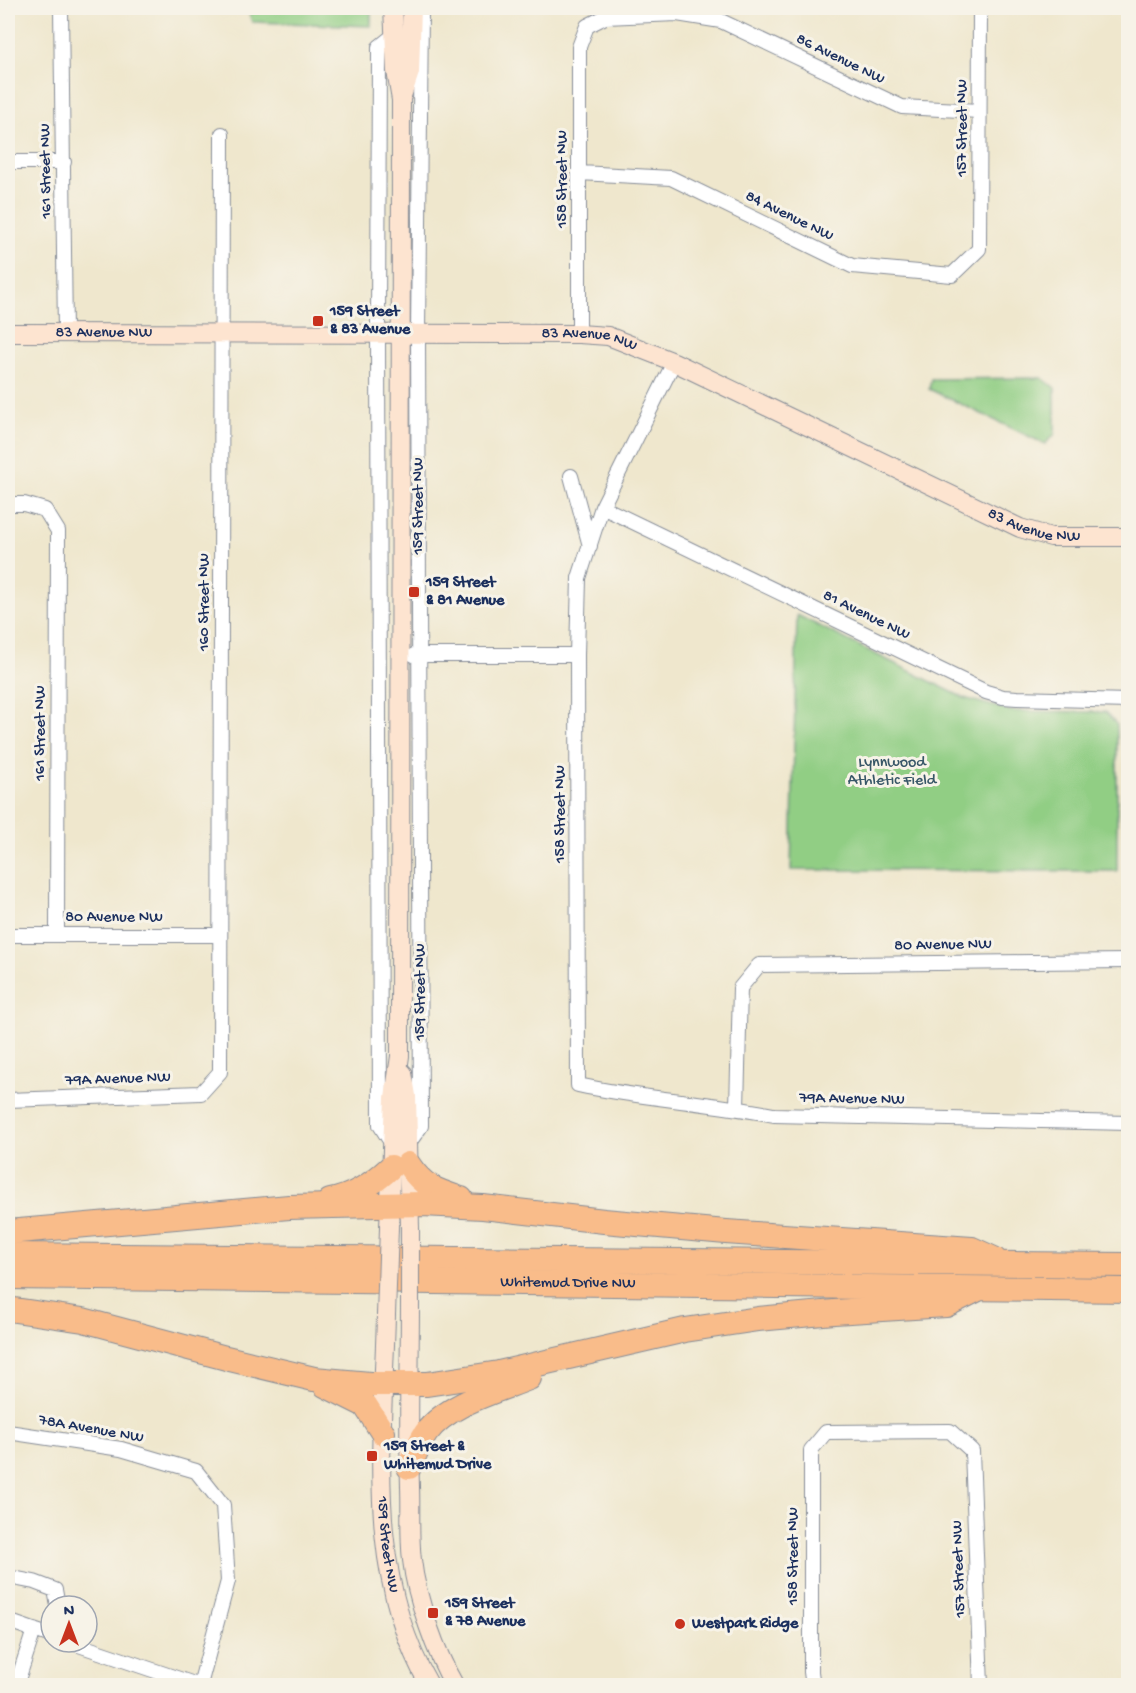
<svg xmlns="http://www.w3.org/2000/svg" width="1136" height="1693" font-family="'Gochi Hand',sans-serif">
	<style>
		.green { fill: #91ce84; stroke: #567e71; stroke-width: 1.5 }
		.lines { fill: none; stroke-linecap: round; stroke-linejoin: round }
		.street-casing { stroke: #858b96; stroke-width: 16 }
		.secondary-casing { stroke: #858b96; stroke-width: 20 }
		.highway-casing { stroke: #858b96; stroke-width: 26 }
		.street { stroke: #fff; stroke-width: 14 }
		.secondary { stroke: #fde4d0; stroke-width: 18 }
		.highway { stroke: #f9bc8a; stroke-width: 24 }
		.secondary-bridge-casing { stroke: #858b96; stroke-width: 20; stroke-linecap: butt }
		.secondary-bridge { stroke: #fde4d0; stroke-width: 18 }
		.poi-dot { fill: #c8321e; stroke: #f7f3e8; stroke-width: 2 }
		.labels { text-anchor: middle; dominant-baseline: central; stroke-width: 6; stroke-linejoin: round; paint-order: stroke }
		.street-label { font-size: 16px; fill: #1b2f5e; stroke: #f7f3e8 }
		.poi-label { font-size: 16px; font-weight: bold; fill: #1b2f5e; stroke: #f7f3e8; text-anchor: start }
		.park-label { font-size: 16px; fill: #385768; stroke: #f7f3e8 }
	</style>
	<rect width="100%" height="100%" fill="#f7f3e8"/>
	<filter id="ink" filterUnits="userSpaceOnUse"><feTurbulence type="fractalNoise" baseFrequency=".0167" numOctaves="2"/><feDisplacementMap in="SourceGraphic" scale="12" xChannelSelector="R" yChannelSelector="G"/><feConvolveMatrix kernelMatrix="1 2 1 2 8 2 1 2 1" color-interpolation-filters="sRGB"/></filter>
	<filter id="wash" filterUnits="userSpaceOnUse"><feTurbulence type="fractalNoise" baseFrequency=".008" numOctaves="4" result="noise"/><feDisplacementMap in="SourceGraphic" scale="24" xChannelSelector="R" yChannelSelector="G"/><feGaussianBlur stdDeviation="1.35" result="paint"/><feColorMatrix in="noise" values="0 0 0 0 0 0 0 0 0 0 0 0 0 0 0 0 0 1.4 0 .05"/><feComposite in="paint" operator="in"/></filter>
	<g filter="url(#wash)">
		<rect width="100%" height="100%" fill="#efe7cd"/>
		<path class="green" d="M247 8H371V26L252 22Z
			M1042 378 1055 388V434L1045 444 929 389 931 379Z
			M797 615 964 698 1011 711 1105 712 1117 725V871L791 870Z"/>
	</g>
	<g filter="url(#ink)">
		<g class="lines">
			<g class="street-casing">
				<path id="street" d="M61 8 65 333
					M8 162H64
					M580 173 671 178 852 266 952 275 979 249 980 8
					M579 334V47L587 26 605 17 677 14 721 21 902 107 979 111
					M674 362 602 507 579 578 577 655 578 1085C642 1099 709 1102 774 1115L1128 1123
					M571 476 590 546
					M8 504H24L45 510 58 531 57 934
					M602 507 986 692 1003 697 1017 698 1128 701
					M414 655H577
					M8 935H220
					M8 1100 201 1093 220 1072 222 134
					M737 1108 740 988 759 965 1128 961
					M392 1144 380 1125 378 332 379 47 394 35
					M408 1144 421 1126 418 333 421 8
					M8 1432 121 1449 196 1471 223 1505 228 1581 200 1685
					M8 1577 34 1582 55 1590 58 1606
					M8 1621 51 1636
					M70 1642 200 1686
					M16 1686 34 1630
					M813 1686 811 1672V1450L826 1432 950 1431 972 1451 981 1686"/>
			</g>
			<g class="secondary-casing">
				<g id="secondary">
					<path d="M402 96 410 72 412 8"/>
					<path id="s1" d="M8 333 579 334 608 336 674 362 1020 528 1051 537H1128"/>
					<path d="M403 1073 407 1096 410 1229"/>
					<path d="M389 1228 394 1098 400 1056 401 100 396 71 393 8"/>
					<path d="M410 1298C410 1361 408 1424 410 1487 411 1511 409 1536 412 1560 416 1597 436 1654 455 1686"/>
					<path id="s2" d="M386 1315C383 1439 364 1574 430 1686"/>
				</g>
			</g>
			<g class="highway-casing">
				<g id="highway">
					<path d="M408 1164C423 1187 436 1191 461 1199"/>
					<path d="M330 1201C353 1197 374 1183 391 1167"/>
					<path d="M8 1232 289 1207 422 1204 483 1207 604 1221 726 1232 972 1249 994 1259"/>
					<path d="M8 1255 1128 1265"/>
					<path id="s3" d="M8 1277 1128 1290"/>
					<path d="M8 1309 83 1320 226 1358 314 1379 370 1384H427L499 1373 685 1330 758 1319 834 1312 946 1305 976 1290"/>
					<path d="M325 1385 365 1405 383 1433"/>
					<path d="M409 1467C414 1456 419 1443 426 1433 447 1404 496 1391 529 1378"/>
				</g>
			</g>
			<use href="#street" class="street"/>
			<use href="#secondary" class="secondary"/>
			<use href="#highway" class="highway"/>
			<g class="secondary-bridge-casing">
				<path id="secondary-bridge" d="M410 1229V1298
					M386 1315 389 1228"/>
			</g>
			<use href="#secondary-bridge" class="secondary-bridge"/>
		</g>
	</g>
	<g class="poi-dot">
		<rect x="312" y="315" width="12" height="12" rx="3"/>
		<rect x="408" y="586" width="12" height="12" rx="3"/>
		<rect x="366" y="1450" width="12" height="12" rx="3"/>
		<rect x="427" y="1607" width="12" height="12" rx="3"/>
		<circle cx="680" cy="1624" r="6"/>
	</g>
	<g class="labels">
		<g class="street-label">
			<text transform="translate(840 60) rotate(26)">86 Avenue NW</text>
			<text transform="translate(963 128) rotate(-90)">157 Street NW</text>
			<text transform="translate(47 171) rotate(-91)">161 Street NW</text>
			<text transform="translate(563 179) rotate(-90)">158 Street NW</text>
			<text transform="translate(789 217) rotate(26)">84 Avenue NW</text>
			<text stroke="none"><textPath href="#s1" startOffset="96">83 Avenue NW</textPath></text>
			<text stroke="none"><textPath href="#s1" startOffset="582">83 Avenue NW</textPath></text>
			<text transform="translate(419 506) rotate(-90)">159 Street NW</text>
			<text stroke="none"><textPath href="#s1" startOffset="1068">83 Avenue NW</textPath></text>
			<text transform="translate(205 602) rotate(-90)">160 Street NW</text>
			<text transform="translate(866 616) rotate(26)">81 Avenue NW</text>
			<text transform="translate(41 733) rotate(-90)">161 Street NW</text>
			<text transform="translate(561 814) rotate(-90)">158 Street NW</text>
			<text x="114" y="918">80 Avenue NW</text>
			<text transform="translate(943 946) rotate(-1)">80 Avenue NW</text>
			<text transform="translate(421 992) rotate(-90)">159 Street NW</text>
			<text transform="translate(118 1080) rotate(-2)">79A Avenue NW</text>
			<text transform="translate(852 1100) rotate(1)">79A Avenue NW</text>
			<text stroke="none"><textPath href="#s3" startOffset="560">Whitemud Drive NW</textPath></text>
			<text transform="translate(91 1430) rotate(10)">78A Avenue NW</text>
			<text stroke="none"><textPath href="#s2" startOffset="230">159 Street NW</textPath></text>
			<text transform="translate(794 1556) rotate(-90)">158 Street NW</text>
			<text transform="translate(960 1569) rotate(-92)">157 Street NW</text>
		</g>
		<g class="poi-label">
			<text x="330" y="312">159 Street<tspan x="330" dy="18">&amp; 83 Avenue</tspan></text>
			<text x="426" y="583">159 Street<tspan x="426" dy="18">&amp; 81 Avenue</tspan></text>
			<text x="384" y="1447">159 Street &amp;<tspan x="384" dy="18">Whitemud Drive</tspan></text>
			<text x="445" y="1604">159 Street<tspan x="445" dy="18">&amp; 78 Avenue</tspan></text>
			<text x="692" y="1624">Westpark Ridge</text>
		</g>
		<g class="park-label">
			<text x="892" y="763">Lynnwood<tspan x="892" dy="18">Athletic Field</tspan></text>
		</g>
	</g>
	<rect width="1136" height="1693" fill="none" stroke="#f7f3e8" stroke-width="30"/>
	<g transform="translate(69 1624)"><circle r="28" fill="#f7f3e8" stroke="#9fa5b1" stroke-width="1.5"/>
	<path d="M0-4.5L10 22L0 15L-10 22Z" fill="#c8321e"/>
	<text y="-9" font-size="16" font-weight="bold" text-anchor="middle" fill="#1b2f5e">N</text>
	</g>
</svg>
